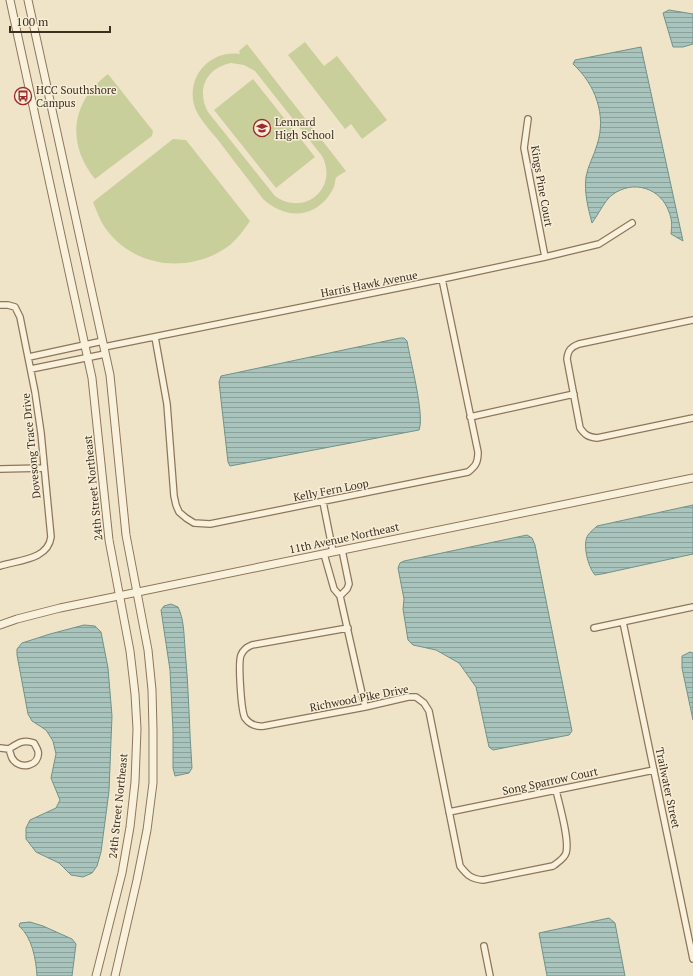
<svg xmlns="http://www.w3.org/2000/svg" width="693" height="976" font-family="'PT Serif',serif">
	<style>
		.green { fill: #c9cf9b; fill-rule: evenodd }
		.water { fill: url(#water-rules); stroke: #6f938a }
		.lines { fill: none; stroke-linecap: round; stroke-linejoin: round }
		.minor-casing { stroke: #8d765c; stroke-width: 8 }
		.tertiary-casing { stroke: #8d765c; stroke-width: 9 }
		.minor { stroke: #faf1dc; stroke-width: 5.5 }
		.tertiary { stroke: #faf1dc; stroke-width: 7 }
		.labels { text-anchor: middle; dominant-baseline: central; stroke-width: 3; stroke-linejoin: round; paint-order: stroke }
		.poi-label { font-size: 11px; fill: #3d2e20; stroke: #f7eed8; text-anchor: start }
		.street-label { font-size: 11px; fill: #3d2e20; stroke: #f7eed8 }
	</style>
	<defs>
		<pattern id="water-rules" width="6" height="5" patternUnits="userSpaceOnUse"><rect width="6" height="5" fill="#a9c4bc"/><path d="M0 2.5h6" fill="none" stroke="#8ba098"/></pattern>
	</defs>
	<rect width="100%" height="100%" fill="#f0e4c8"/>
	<path class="green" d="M305 42 324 66 337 56 387 120 362 139 351 124 345 129 288 55Z
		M247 44 346 171C344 173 338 175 336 178 335 180 335 184 334 187 332 191 330 194 328 197 310 220 282 217 263 199 248 179 233 160 218 140 210 130 200 120 195 108 190 94 193 77 204 66 214 56 227 52 240 54L239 51ZM231 63 244 65 255 71 322 156C339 188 304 217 275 196L208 112C196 90 206 68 231 63Z
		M108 74 153 131 152 136 95 179C66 143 71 102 108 74Z
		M253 79 315 157 276 188 214 110Z
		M173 139 186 140 250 221C244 230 238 238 230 245 192 274 135 269 106 229 100 221 97 212 93 202Z"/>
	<path class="water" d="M669 10 693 14V44L683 47H673L663 13Z
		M641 47 683 241 671 234C672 226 672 219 669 212 661 188 633 179 612 195 605 200 598 215 592 223 588 208 584 192 586 177 588 165 594 156 597 145 607 115 595 84 573 64L575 60Z
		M400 338H404L407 341C410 359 425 416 419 430L230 466 228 462 219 382 221 376Z
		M693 505V554L602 574 595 575C588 567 582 544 588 535 590 532 594 529 597 526Z
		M527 535 532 538 535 545 572 731 569 735 493 750 489 747 476 687 459 663 436 650 413 645 408 640 403 609 404 599 398 568 400 563 404 561Z
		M171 604 178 607C184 619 184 635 185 649 189 689 189 728 192 768L189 773 175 776 173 768V731L170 670 161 610 164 606Z
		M84 625 95 626 101 632 108 668 112 716 109 791 101 852 97 866 92 873 83 877 71 875 59 863 36 852 26 839V828L30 820 56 808 60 800 51 778 56 754 53 741 46 730 32 721 28 714 17 655V649L22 643 50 634Z
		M690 652 693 653V720L682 668V656Z
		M609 918 615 923 625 976H547L539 933Z
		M30 922 43 926 72 939 76 944 72 976H37C36 959 32 937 19 926L20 923Z"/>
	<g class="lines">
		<g class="minor-casing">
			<path id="minor" d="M528 119 524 148 545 257
				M0 305H8L15 307 20 317 35 392 41 433 51 537C48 560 18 560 0 566
				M693 320 579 344C571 347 568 350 567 359L580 428C585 435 588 437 597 438L693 418
				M155 337 167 404 174 496 176 505 179 512 186 518 194 523 210 524 468 472C476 466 478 462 478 452L442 279
				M104 347 442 279 545 257 599 244 632 223
				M29 357 103 341
				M31 369 105 354
				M470 417 574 394
				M0 469 44 468
				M323 502 333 552
				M324 554 334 589 340 596 365 707
				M340 596 347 589 349 584 342 550
				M623 622 693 959
				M348 628 252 645C247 647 243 650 241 655 238 662 241 711 245 718 250 725 256 727 264 726L365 707 408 697H416L424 703 429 711 460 866C467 875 471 879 483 880L553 866C558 862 564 859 566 853 570 840 559 804 556 790
				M594 628 693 607
				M0 748 9 749C18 743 23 739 34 743 35 745 37 748 38 751 41 766 19 771 12 758 11 756 10 752 9 749
				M449 812 654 770
				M484 946 490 976"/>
		</g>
		<g class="tertiary-casing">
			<path id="tertiary" d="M10 0 92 378 109 540 130 651 135 694 137 729 135 782 130 827 122 873 96 976
				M28 0 110 375 126 535 148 650 152 690 153 730V783L147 830 137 880 115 976
				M0 625 17 619 60 608 693 478"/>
		</g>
		<use href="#minor" class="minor"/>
		<use href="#tertiary" class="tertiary"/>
	</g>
	<defs>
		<g id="bus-ring" transform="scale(0.9)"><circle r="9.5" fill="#f7eed8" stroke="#9e2a2b" stroke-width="1.5"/><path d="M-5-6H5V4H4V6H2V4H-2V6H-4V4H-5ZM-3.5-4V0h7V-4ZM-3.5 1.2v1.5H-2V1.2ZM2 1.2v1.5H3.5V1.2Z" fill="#9e2a2b"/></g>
		<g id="school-ring" transform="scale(0.9)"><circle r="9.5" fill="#f7eed8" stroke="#9e2a2b" stroke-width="1.5"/><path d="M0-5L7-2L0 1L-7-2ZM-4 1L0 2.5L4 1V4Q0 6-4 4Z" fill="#9e2a2b"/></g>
	</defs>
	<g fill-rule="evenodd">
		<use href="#bus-ring" x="23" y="96"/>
		<use href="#school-ring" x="262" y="128"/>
	</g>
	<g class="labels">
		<g class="poi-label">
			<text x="36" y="90">HCC Southshore<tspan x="36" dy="13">Campus</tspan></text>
			<text x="275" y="122">Lennard<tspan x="275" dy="13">High School</tspan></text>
		</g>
		<g class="street-label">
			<text transform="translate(542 186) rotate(80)">Kings Pine Court</text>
			<text transform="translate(369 284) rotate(-11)">Harris Hawk Avenue</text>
			<text transform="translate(31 446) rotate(-96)">Dovesong Trace Drive</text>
			<text transform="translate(93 488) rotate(-96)">24th Street Northeast</text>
			<text transform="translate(331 490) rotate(-11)">Kelly Fern Loop</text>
			<text transform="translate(344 538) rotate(-12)">11th Avenue Northeast</text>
			<text transform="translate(359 698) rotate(-11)">Richwood Pike Drive</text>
			<text transform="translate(550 781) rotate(-12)">Song Sparrow Court</text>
			<text transform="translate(668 788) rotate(78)">Trailwater Street</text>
			<text transform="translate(118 806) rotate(-84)">24th Street Northeast</text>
		</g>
	</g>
	<path d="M10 26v6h100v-6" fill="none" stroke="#3d2e20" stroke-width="2"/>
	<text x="16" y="26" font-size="12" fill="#3d2e20" stroke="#f7eed8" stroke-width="3" paint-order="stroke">100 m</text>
</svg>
